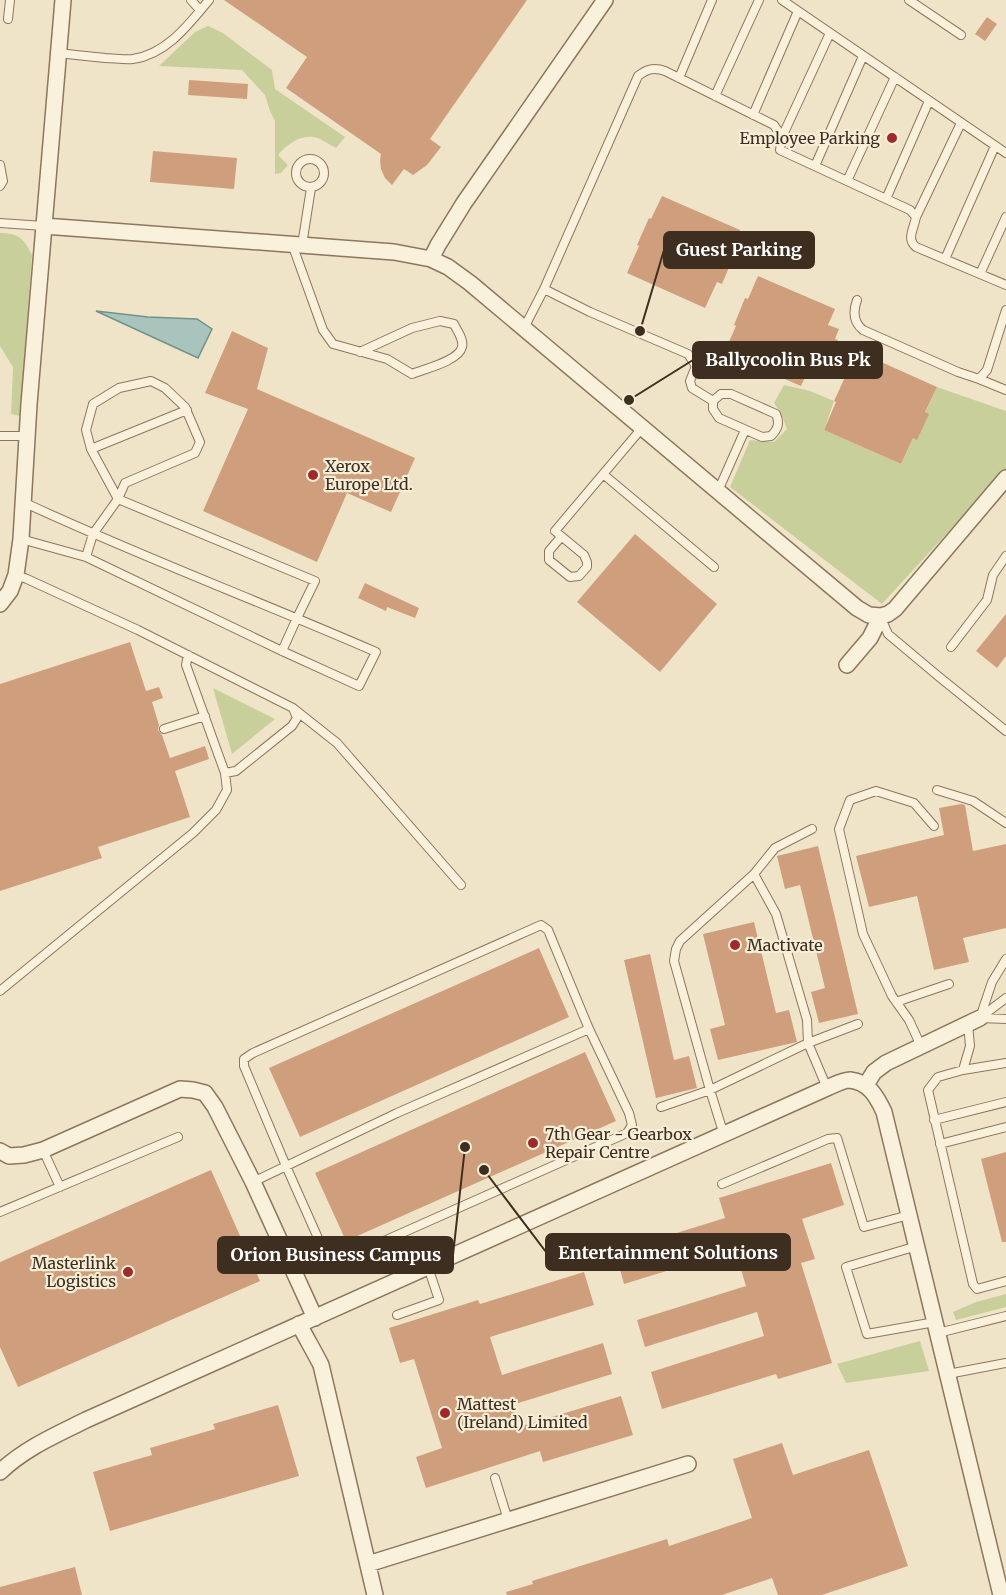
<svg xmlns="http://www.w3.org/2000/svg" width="1006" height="1595" font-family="Merriweather,serif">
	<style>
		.green { fill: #c9cf9b }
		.water { fill: #a9c4bc; stroke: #6f938a; stroke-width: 1.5 }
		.building { fill: #cf9f7d }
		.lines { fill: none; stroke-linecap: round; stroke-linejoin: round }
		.lane-casing { stroke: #8d765c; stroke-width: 10 }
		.street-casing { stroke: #8d765c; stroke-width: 18 }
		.lane { stroke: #faf1dc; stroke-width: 8 }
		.street { stroke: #faf1dc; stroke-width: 15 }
		.poi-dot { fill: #9e2a2b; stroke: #f7eed8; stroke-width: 2 }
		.labels { text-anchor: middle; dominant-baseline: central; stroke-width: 4.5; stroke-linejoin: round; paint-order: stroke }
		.poi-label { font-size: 16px; fill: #3d2e20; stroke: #f7eed8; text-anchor: start }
		.leader { fill: none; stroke: #3d2e20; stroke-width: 2 }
		.callout-dot { fill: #3d2e20; stroke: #f7eed8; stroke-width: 2 }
		.callout { fill: #3d2e20; stroke: #3d2e20; stroke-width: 2 }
		.callout-label { font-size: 18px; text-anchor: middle; font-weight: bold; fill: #fff }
	</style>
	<rect width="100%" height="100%" fill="#f0e4c8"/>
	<path class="green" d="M208 26 223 33 272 70 275 89 345 137 336 148C330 145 324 141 318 138 302 133 287 144 278 155L288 165 281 173 275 174V121L270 111 265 95 242 70 159 66 195 32Z
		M0 233C19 233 24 239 32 255L20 416 11 414 13 367 0 346Z
		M784 385 810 391 834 401 824 430 901 464 937 387 1006 411V469L882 604 730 487 750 440 774 442 787 429 781 414 774 403Z
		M213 688 275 719 232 754Z
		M1006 1294V1307L956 1320 953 1312 976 1302Z
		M920 1341 929 1371 846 1383 837 1364Z"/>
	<path class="water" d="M96 311 148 317 197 319 212 329 198 358Z"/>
	<path class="building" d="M224 0H527L430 139 441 147 427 165 413 175 404 169 392 185 385 178 381 169 380 161 381 154 286 88 307 57Z
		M987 17 997 24 985 41 975 34Z
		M189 80 248 84 247 99 188 95Z
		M153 151 237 158 234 189 150 182Z
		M662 196 740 230 729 256 733 258 722 284 717 282 705 308 627 273 639 246 637 245 649 218 651 219Z
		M758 276 835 309 828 325 839 329 835 339 838 340 826 366 813 360 801 386 724 353 736 326 734 325 745 298 748 299Z
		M232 331 268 348 257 389 415 458 391 512 347 493 317 562 203 511 248 409 205 393Z
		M859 352 937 387 925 412 929 414 917 440 913 438 901 464 824 430 836 402 834 401 846 375 849 376Z
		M635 534 717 604 660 672 577 602Z
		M365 583 419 608 415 618 387 607 386 611 358 598Z
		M1006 614V656L997 668 976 651Z
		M130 642 146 691 159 687 163 698 152 702 159 725 158 730 162 735 170 758 205 746 209 759 175 771 190 817 98 847 102 858 0 891V684Z
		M961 804 965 805 973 851 1006 844V928L963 938 969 962 934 970 917 896 869 907 856 856 944 835 939 808Z
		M818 846 858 1014 819 1023 811 992 825 988 800 885 785 889 777 856Z
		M754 922 776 1013 789 1010 797 1042 718 1060 710 1029 725 1025 703 934Z
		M539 948 569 1017 300 1137 269 1068Z
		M650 954 674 1060 689 1056 697 1088 656 1098 624 960Z
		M585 1052 616 1121 346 1241 315 1173Z
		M1006 1152V1242H1002L981 1159Z
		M831 1163 844 1205 802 1219 815 1259 801 1263 832 1363 778 1379 776 1374 662 1409 651 1372 764 1336 757 1312 645 1347 637 1320 746 1286 735 1250 624 1284 615 1252 725 1218 719 1198Z
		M211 1170 260 1281 18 1387 0 1347V1262Z
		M584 1272 594 1305 490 1337 502 1375 603 1343 612 1374 512 1405 519 1427 621 1396 633 1435 543 1462 540 1451 426 1488 416 1457 442 1448 414 1359 400 1363 389 1328 478 1300 480 1304Z
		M278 1405 299 1476 110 1531 93 1472 152 1455 150 1448 215 1429 213 1424Z
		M782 1443 793 1475 869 1450 908 1566 822 1595H778L772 1578 722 1595H507L506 1592 533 1584 532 1581 667 1539 669 1546 752 1518 733 1459Z
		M75 1567 82 1595H0V1587Z"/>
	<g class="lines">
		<g class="lane-casing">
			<path id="lane" d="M191 0 200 10
				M782 0 1006 153
				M909 0 961 35
				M8 19 10 0
				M58 53C74 55 90 56 105 58 114 58 124 60 133 59 167 54 189 24 209 0
				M679 78 712 0
				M715 96 759 0
				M753 115 798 11
				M782 137 830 33
				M296 173a14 14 0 1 1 28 0a14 14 0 1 1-28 0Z
				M0 165 3 181 0 186
				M815 166 863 56
				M847 181 895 77
				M886 199 929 101
				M916 217 961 123
				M0 223 44 226
				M292 244 323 330 333 344 387 359 412 374C424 369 459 361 462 347 464 339 457 331 454 324L440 321 412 328 360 352
				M302 245 311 188
				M945 259 995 146
				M980 274 1006 217
				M544 289 590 312 688 354 696 366 690 381 692 388 713 401
				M857 300C853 311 853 322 863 330L958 372 979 379
				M1006 310 987 370 979 379 1006 390
				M524 328 544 289 638 76C647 69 654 67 665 71L774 125 782 137 780 150 910 210 916 217C914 229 906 239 916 247L1006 285
				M721 394H731L776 414C780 423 778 429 771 436L762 437 719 418 713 409V401Z
				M0 436H27
				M91 449 187 410
				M603 474 714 567
				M718 491 745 430
				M561 537 549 551V560L570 577 579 576 587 567V562L584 555 555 531 642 428
				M21 539 86 557 282 651 359 686 376 652C259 601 139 556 23 502
				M86 557 93 534 118 499 91 449 86 430 93 404 119 388 151 381 165 388 185 407 200 442 195 453 125 483 118 499 315 581 297 618 282 651
				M16 575 27 579 138 630 293 708 297 718 292 726 236 771 225 773
				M881 618 888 634 938 676 1006 731
				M951 647 987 600 993 575 1006 556
				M294 709 337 743 461 885
				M164 729 205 716
				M937 790 973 801 1006 823
				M754 874 776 914 807 1020 808 1043 827 1088
				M541 925 548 930 589 1029 629 1113 632 1125 627 1133 330 1265 286 1166 244 1066V1059L253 1053Z
				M0 991 193 833 216 810 227 790 225 773 186 665 188 655
				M896 1002 949 984
				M981 1017 1006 998
				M980 1018 992 982 1006 959
				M980 1018 1006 1019
				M968 1024 970 1046 963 1070 938 1077 928 1090 973 1284 977 1289 1006 1281
				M921 1046 909 1020 892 996 863 934 839 829 850 800 876 791 914 803 934 826
				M963 1070 1006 1063
				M661 1107 710 1090 808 1043 858 1024
				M934 1120 1006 1102
				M724 1135 710 1090 674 961 676 949 680 941 754 874 775 848 812 829
				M940 1144 1006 1127
				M43 1150 60 1187
				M253 1182 397 1113 589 1029
				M722 1184 828 1139 837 1138 864 1227 909 1215
				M0 1212 178 1137
				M917 1246 846 1267 867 1334 935 1322
				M397 1315 439 1300 428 1267
				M938 1333 1006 1316
				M948 1374 1006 1363
				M495 1478 508 1520"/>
		</g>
		<g class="street-casing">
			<path id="street" d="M44 226 394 252 431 259 448 267 470 283 857 608 869 615 881 616
				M431 259 438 245 464 203 605 0
				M0 604 10 591 16 575 21 539 29 404 63 0
				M847 665 870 638 881 616 888 614 895 609 1006 478
				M866 1085 874 1072 886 1063 980 1018
				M0 1151 9 1156 24 1155 43 1150 180 1089 193 1090 205 1093 215 1107 253 1182 315 1318
				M299 1324C306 1338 314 1351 321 1365L375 1595
				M0 1472C25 1448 56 1435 86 1420L827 1088C834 1085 843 1080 850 1080 869 1082 877 1097 884 1112L1001 1595
				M368 1564 688 1464"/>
		</g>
		<use href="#lane" class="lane"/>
		<use href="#street" class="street"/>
	</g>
	<g class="poi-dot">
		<circle cx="892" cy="138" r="6"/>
		<circle cx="313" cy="475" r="6"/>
		<circle cx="735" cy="945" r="6"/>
		<circle cx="533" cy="1143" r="6"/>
		<circle cx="128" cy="1272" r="6"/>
		<circle cx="445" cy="1413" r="6"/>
	</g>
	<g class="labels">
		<g class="poi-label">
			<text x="880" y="138" text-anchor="end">Employee Parking</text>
			<text x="325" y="466">Xerox<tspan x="325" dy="18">Europe Ltd.</tspan></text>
			<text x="747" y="945">Mactivate</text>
			<text x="545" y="1134">7th Gear - Gearbox<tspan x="545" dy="18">Repair Centre</tspan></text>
			<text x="116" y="1263" text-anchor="end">Masterlink<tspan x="116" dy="18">Logistics</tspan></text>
			<text x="457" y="1404">Mattest<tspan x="457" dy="18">(Ireland) Limited</tspan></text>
		</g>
	</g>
	<path class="leader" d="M640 331L664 250M629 400L693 360M484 1170L546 1252M465 1147L453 1255"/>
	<g class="callout-dot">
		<circle cx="640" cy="331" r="6"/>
		<circle cx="629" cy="400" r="6"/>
		<circle cx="484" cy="1170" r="6"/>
		<circle cx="465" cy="1147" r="6"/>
	</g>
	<g class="callout">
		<rect x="664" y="232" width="150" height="36" rx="6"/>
		<rect x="693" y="342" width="189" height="36" rx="6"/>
		<rect x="546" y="1234" width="244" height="36" rx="6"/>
		<rect x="218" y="1237" width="235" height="36" rx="6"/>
	</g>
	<g class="callout-label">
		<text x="739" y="256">Guest Parking</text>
		<text x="788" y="366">Ballycoolin Bus Pk</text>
		<text x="668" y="1259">Entertainment Solutions</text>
		<text x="336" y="1261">Orion Business Campus</text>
	</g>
</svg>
